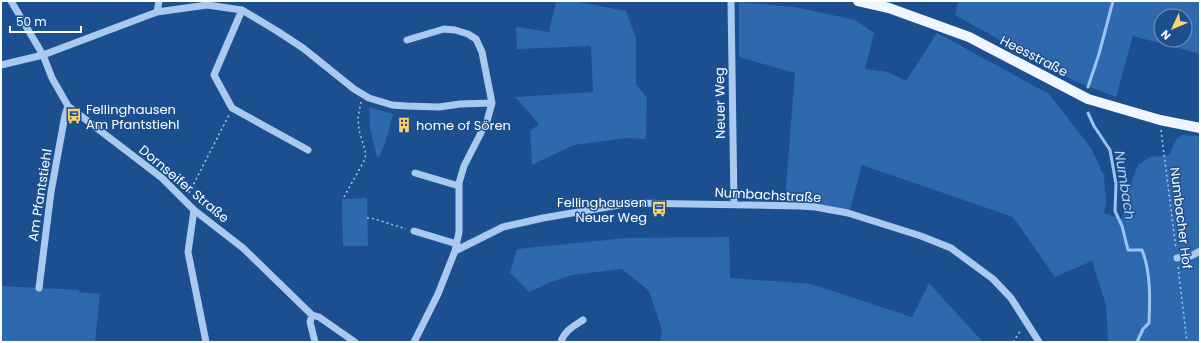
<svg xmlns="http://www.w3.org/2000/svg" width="1201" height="343" font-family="Poppins,sans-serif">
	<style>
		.green { fill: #2e69ad; fill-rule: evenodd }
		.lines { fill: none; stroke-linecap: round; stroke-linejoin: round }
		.stream { stroke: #9cc4f0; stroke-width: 3 }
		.path { stroke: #a9c9ee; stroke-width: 1.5; stroke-dasharray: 2 3; stroke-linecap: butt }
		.minor { stroke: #a9c9ee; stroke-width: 7 }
		.major { stroke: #f0f6ff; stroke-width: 10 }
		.labels { text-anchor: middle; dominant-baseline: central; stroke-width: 3; stroke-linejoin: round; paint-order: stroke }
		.street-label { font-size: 13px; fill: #fff; stroke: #1b4f8f }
		.poi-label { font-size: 13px; fill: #fff; stroke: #1b4f8f; text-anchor: start }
		.water-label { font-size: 14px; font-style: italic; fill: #b5d3f5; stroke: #1b4f8f }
	</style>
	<rect width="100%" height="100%" fill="#1b4f8f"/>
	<path class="green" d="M556 1H573L626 11 636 38V84L647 98 646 139 627 138 574 145 532 165 530 131 539 124 515 97 593 92 591 46 517 49 516 27 549 32Z
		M958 1H1200V54L1133 36 1116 97 1072 80 955 15ZM1161 16H1185V40H1161Z
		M739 2 795 7 855 20 874 33 865 69 888 72 906 81 937 33 1049 94 1091 148 1104 176 1106 203 1104 213 1122 219 1126 196 1138 165 1150 157 1169 155 1176 140 1182 135 1200 136V342H1108L1106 305 1092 261 1055 277 1013 217 862 165 850 210 785 199 795 73 739 57Z
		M369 107 393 114 388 134 380 156 377 157 370 128Z
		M367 198 368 246H343L342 199Z
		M729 237 730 278 811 284 912 317 929 283 983 342H660L662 330 649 291 622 269 572 275 551 282 529 292 510 273 517 249 627 238Z
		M1 286 79 290V292L100 294 95 342H1Z"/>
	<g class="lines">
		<path class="stream" d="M1088 87 1099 54 1113 1
			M1088 113 1094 126 1110 150 1116 184 1115 211 1122 226 1128 250H1142C1151 272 1150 300 1149 323L1143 329 1137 342"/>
		<path class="path" d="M1161 130 1176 249
			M189 193 229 115
			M344 197 364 161 366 154 359 130 358 118 361 102
			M367 218 375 219 406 229
			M1178 267 1187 342
			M1013 342 1021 330"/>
		<path class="minor" d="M11 1 43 55 52 78 68 106 162 178 194 210 243 248 312 315 310 322 315 342
			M731 1 734 204
			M242 10 214 75 232 108 308 150
			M157 12 159 1
			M407 40 444 29 455 30 468 34 476 39 482 52 492 103 487 121 464 166 459 183V232L455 251 438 294 414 342
			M1 65 43 55 157 12 207 5 242 10 277 31 303 48 354 89 369 98 392 105 406 106 439 107 460 104 492 103
			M415 173 459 186
			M194 210 188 252 206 342
			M414 231 457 244
			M455 251 503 227 543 218 631 203 800 206 815 207 848 213 921 236 951 248 993 279 1011 298 1039 342
			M1177 258 1191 256 1200 251
			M39 288 51 192 65 115 68 106
			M312 315 319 317 355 342
			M561 342C564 331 574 326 583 320"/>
		<path class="major" d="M858 1 889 8 969 37 1088 99 1160 120 1200 128"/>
	</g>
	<defs>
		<g id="bus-bare" transform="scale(1.2)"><path d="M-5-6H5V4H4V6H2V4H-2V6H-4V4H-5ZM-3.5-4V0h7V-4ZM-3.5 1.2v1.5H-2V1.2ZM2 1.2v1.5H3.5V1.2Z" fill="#ffd166" stroke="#1b4f8f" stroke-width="2.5" paint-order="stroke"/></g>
		<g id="building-bare" transform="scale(1.2)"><path d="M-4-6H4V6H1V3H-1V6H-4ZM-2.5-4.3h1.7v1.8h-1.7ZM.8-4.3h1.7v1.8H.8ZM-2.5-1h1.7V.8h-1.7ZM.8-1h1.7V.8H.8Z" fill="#ffd166" stroke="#1b4f8f" stroke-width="2.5" paint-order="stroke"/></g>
	</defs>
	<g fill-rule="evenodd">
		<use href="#bus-bare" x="74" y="116"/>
		<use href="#building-bare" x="404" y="125"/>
		<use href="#bus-bare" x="659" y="209"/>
	</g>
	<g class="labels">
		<g class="street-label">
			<text transform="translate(1034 56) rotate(27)">Heesstraße</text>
			<text transform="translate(720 103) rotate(-91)">Neuer Weg</text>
			<text transform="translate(184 184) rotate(40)">Dornseifer Straße</text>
			<text transform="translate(40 195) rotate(-81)">Am Pfantstiehl</text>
			<text transform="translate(768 195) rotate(3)">Numbachstraße</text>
			<text transform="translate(1181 218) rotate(83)">Numbacher Hof</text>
		</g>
		<g class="poi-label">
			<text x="86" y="109">Fellinghausen<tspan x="86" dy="15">Am Pfantstiehl</tspan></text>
			<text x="416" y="125">home of Sören</text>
			<text x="647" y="202" text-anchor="end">Fellinghausen<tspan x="647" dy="15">Neuer Weg</tspan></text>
		</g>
		<g class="water-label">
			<text transform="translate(1125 185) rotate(81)">Numbach</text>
		</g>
	</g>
	<rect width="1201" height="343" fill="none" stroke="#ffffff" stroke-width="4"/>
	<g transform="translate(1173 28) rotate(226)"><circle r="19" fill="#1b4f8f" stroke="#7695bc"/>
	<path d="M0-3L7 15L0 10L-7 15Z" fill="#ffd166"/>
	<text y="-6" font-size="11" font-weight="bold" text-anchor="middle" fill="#ffffff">N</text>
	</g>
	<path d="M10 26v6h71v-6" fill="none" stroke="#ffffff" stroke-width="2"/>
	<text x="16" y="26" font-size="12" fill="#ffffff" stroke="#1b4f8f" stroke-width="3" paint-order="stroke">50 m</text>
</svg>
